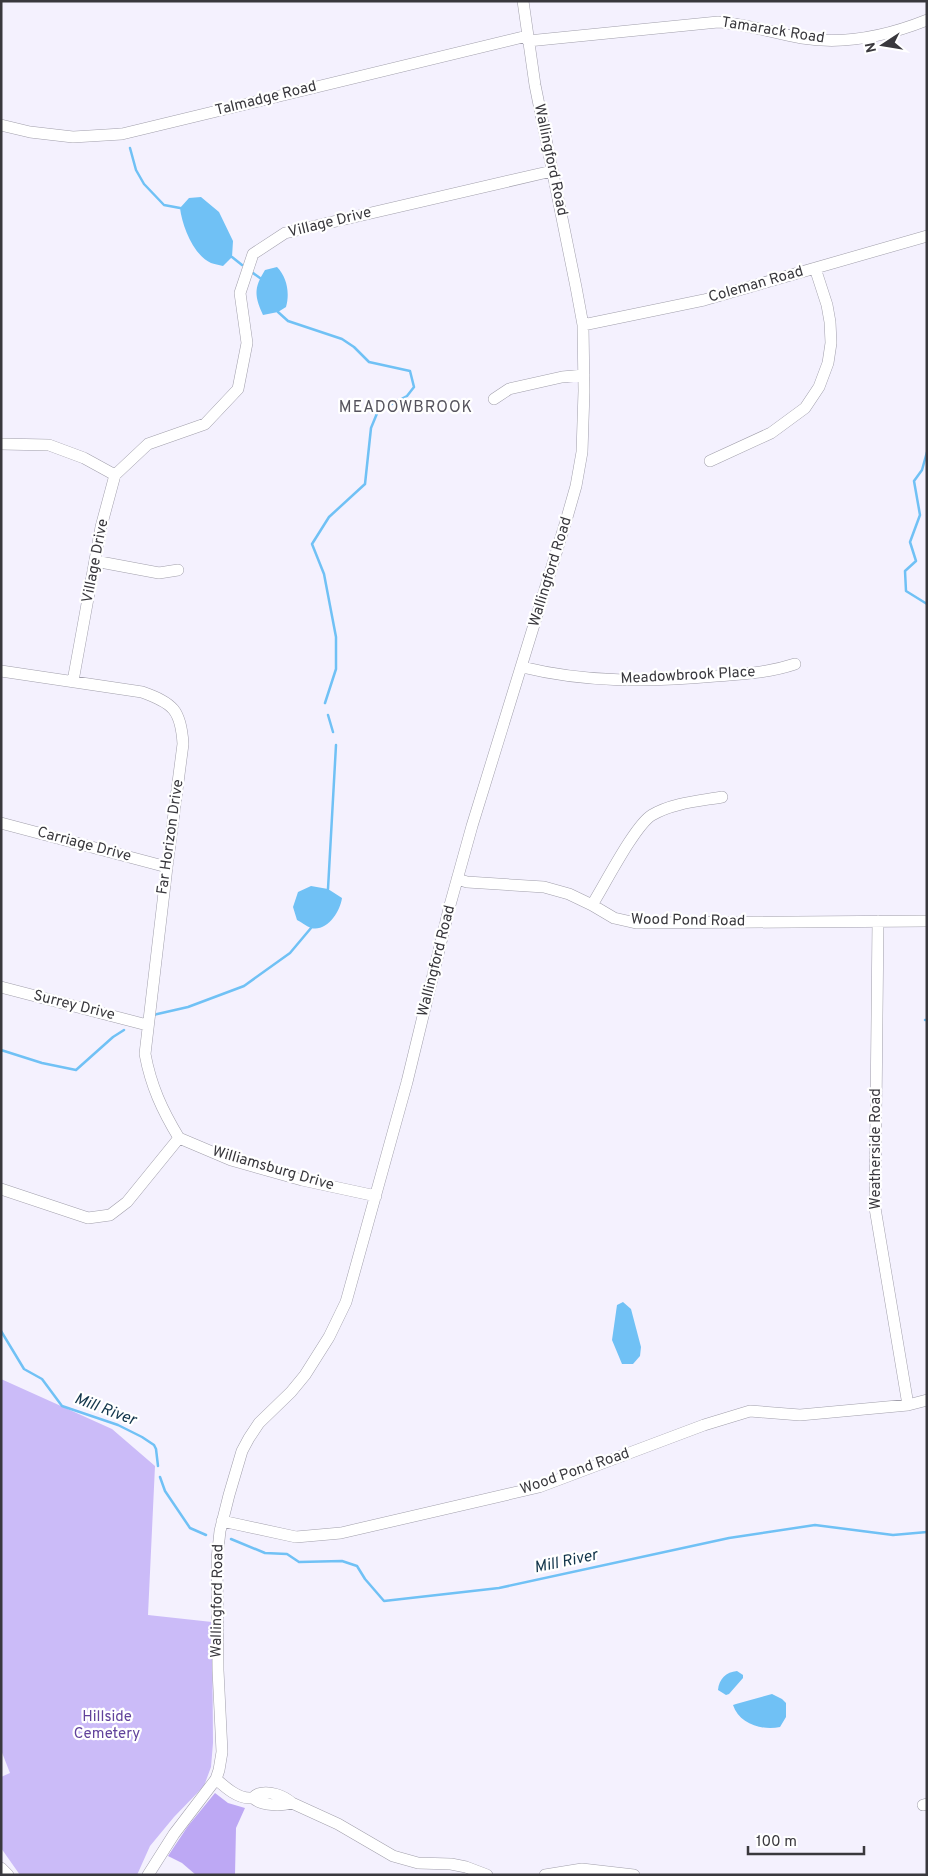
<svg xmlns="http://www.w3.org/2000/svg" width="928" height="1876" font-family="Overpass,sans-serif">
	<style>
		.green { fill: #cbbbf8 }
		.forest { fill: #bda8f4 }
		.water { fill: #70c1f5 }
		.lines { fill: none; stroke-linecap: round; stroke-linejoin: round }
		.stream { stroke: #70c1f5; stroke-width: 2.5 }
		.minor-casing { stroke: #a19fab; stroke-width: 12 }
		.minor { stroke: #fff; stroke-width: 11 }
		.labels { text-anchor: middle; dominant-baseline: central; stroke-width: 4.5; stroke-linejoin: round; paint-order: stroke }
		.street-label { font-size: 15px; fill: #39383d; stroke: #fff }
		.park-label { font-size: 15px; fill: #61429b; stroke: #fff }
		.neighbourhood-label { font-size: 16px; letter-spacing: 1px; fill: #55535d; stroke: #fff }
		.water-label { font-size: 16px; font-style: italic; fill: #12354b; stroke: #fff }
	</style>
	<rect width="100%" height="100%" fill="#f4f1fe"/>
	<path class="green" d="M1 1379 112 1429 155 1466 148 1615 212 1622 213 1743 211 1767 204 1786 174 1817 150 1846 137 1875H20L1 1848V1777L10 1773 1 1750Z"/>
	<path class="forest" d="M215 1793 228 1803 245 1808 236 1828 235 1875H196L182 1863 168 1856 188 1826Z"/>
	<path class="water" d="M201 197 219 212 233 241 232 257 223 266C219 265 214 264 211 263 193 255 182 225 180 208L189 198Z
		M277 267C287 277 290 293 286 307L278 312 263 315C254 295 254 288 265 270Z
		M311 886 328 889 342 898C340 912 327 932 311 928 306 926 301 922 297 920L293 907 298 892Z
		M623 1302 631 1309 641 1347 640 1356 633 1364H622L612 1340 617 1305Z
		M737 1671 743 1675V1678L729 1694 726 1695 718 1690C719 1679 726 1672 737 1671Z
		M772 1694 782 1699 786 1703V1717L780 1727C763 1731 739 1724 733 1705L736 1704Z"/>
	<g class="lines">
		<path class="stream" d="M130 148 136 170 144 184 164 205 180 208
			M232 257 242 265
			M253 273 260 278
			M278 312 288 321 342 339 354 347 369 362 410 371 414 387 407 396 378 411 371 428 365 484 329 517 312 544 324 574 336 637V669L325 703
			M927 452 922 470 914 481 920 515 910 542 916 561 905 571 906 591 927 604
			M328 715 333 732
			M328 889 336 745
			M153 1015 188 1007 244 986 290 953 311 928
			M925 1020H927
			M1 1050 42 1063 76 1070 113 1037 124 1030
			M1 1331 24 1369 42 1379 62 1406 118 1425 142 1437 154 1445 156 1449 158 1466
			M160 1477 165 1491 190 1528 206 1535
			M231 1539 265 1553 287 1554 299 1562 342 1561 357 1566 365 1579 384 1601 499 1588 729 1538 815 1525 893 1535 927 1532"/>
		<g class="minor-casing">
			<path id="minor" d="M528 41 718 22C747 24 773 33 802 38 844 45 887 36 927 20
				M1 125 30 132 73 137 122 134 527 36
				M583 325 704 300 927 236
				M494 399 509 389 562 377 584 375
				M1 444 49 445 84 458 115 475
				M710 461 771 433 805 408 819 387 828 363 831 343 830 322 827 305 815 268
				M95 561 159 573 178 570
				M522 667C587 683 649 682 716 676 743 674 768 673 795 664
				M1 671 142 692C173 703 181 710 183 744L167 867 145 1054C151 1086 162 1110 179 1138
				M73 681 101 527 115 475 148 444 205 424 238 389 247 343 240 293 253 254 285 233 552 171
				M1 823 167 867
				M457 879 467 882 544 887 569 894 592 905 614 918 636 923 927 921
				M592 905C604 886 635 825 652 815 672 803 699 801 722 797
				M878 921 875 1208 908 1405
				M1 987 147 1025
				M179 1138 231 1160 302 1180 376 1196
				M1 1189 88 1218 110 1215 127 1202 179 1138
				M222 1521 296 1537 341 1533 539 1487 704 1425 750 1411 800 1415 908 1405 927 1400
				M216 1779C225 1787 238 1799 251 1798 256 1797 253 1796 258 1794 269 1790 284 1796 292 1803 281 1806 262 1806 253 1798
				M292 1803 338 1824 393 1856 418 1863 451 1864 466 1867 487 1875
				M923 1805 927 1804
				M1 1868 8 1875
				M148 1875 174 1834 216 1779 219 1770 222 1752 218 1670 217 1559 220 1531 229 1495 242 1451 249 1438 259 1423 291 1392 305 1375 329 1337 346 1302 407 1082 450 905 472 826 566 521 576 486 582 452 584 391 583 325 576 287 535 85 523 1
				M545 1875 582 1869 634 1875"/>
		</g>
		<use href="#minor" class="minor"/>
	</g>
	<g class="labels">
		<g class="street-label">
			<text transform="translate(773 31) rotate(9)">Tamarack Road</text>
			<text transform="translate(266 99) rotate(-14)">Talmadge Road</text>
			<text transform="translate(550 160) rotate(78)">Wallingford Road</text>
			<text transform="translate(330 223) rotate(-14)">Village Drive</text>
			<text transform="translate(756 285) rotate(-16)">Coleman Road</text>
			<text transform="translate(96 561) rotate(-79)">Village Drive</text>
			<text transform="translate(551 572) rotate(-73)">Wallingford Road</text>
			<text transform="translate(688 676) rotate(-3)">Meadowbrook Place</text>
			<text transform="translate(171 837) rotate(-82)">Far Horizon Drive</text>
			<text transform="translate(84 845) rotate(15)">Carriage Drive</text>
			<text transform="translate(688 921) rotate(1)">Wood Pond Road</text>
			<text transform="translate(437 961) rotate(-76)">Wallingford Road</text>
			<text transform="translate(74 1006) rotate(14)">Surrey Drive</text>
			<text transform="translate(876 1149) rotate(-90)">Weatherside Road</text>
			<text transform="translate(273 1169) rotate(16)">Williamsburg Drive</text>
			<text transform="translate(575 1472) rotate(-19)">Wood Pond Road</text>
			<text transform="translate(218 1601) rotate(-89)">Wallingford Road</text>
		</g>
		<g class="park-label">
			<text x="107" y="1717">Hillside<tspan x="107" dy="17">Cemetery</tspan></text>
		</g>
		<g class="neighbourhood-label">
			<text x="406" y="408">MEADOWBROOK</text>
		</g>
		<g class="water-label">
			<text transform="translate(105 1410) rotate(21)">Mill River</text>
			<text transform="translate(566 1562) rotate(-12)">Mill River</text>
		</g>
	</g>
	<rect width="928" height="1876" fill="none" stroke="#39383d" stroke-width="5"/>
	<g transform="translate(883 45) rotate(258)" stroke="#ffffff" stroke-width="4" paint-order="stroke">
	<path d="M0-4L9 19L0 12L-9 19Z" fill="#39383d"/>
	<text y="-8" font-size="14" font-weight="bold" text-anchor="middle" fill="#39383d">N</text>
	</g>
	<path d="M748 1846v8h116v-8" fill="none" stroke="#39383d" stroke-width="2.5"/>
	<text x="756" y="1846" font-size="15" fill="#39383d" stroke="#ffffff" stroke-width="4" paint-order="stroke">100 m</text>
</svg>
